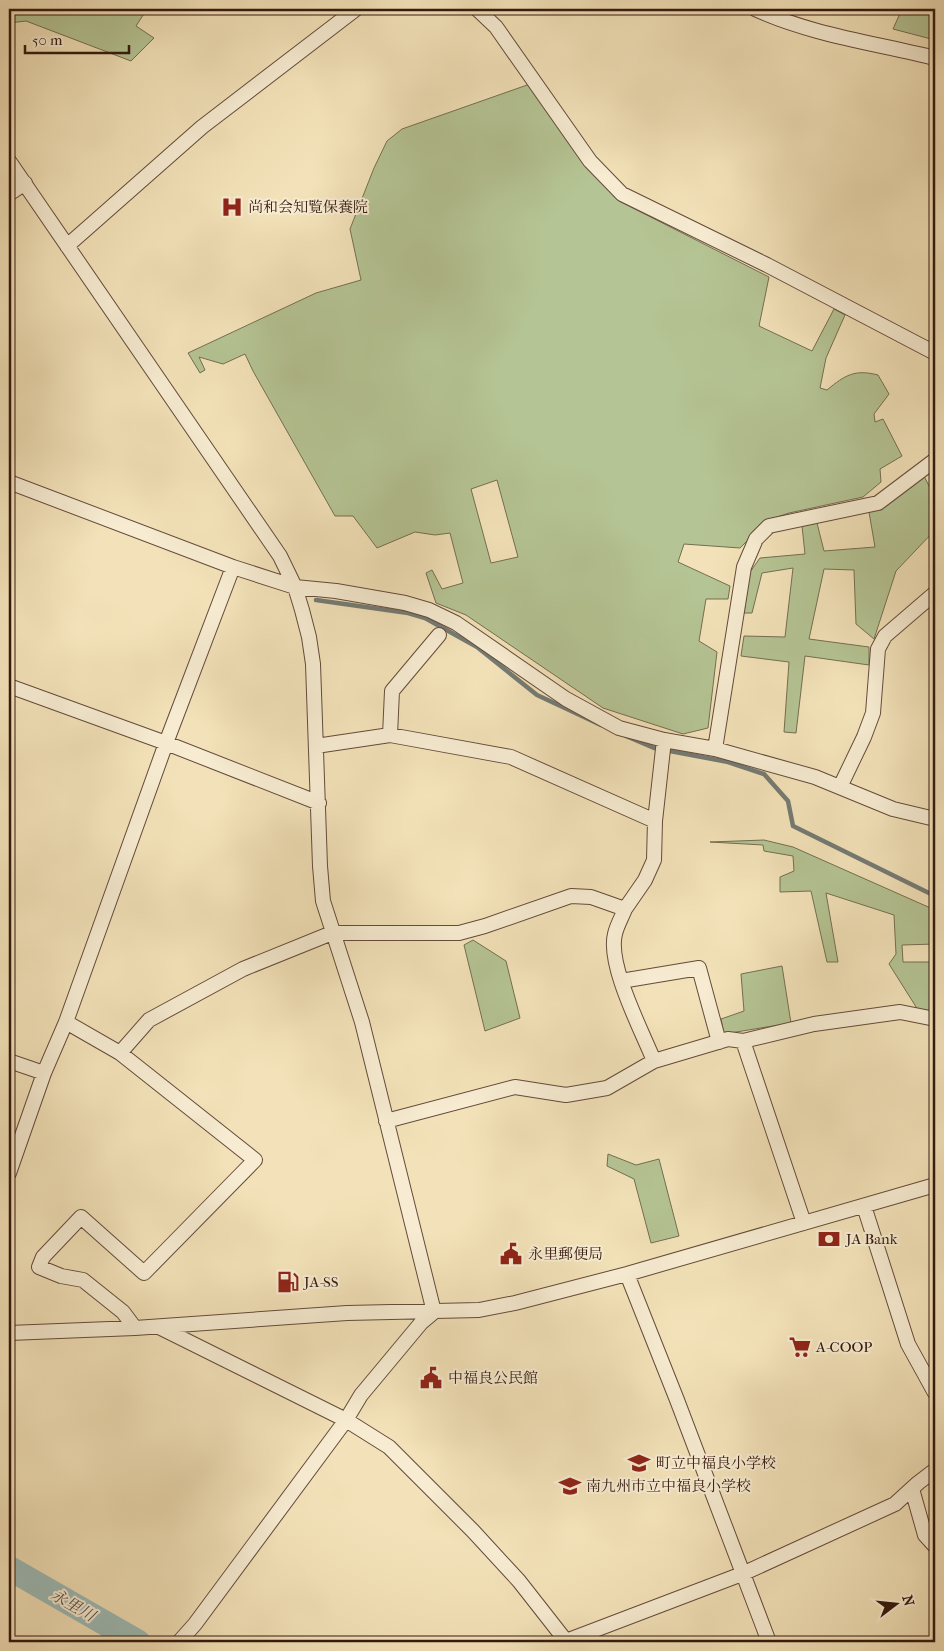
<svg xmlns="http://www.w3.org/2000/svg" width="944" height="1651" font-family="'IM FELL French Canon','Noto Serif JP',serif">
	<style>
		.green { fill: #b5c494; stroke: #746e52; fill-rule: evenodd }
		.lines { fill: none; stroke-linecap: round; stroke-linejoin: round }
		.stream { stroke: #747b74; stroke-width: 4.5 }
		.river { stroke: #9ebcb8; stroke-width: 25 }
		.minor-casing { stroke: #644b3a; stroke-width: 16 }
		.minor { stroke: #f7ecd2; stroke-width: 14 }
		.labels { text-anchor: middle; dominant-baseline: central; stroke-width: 4; stroke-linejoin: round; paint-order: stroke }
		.poi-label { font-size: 15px; fill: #34190f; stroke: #f7ecd2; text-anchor: start }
		.water-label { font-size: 16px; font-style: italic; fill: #59524a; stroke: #f7ecd2 }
	</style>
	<rect width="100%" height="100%" fill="#f3e2b9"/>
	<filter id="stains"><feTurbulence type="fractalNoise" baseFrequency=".004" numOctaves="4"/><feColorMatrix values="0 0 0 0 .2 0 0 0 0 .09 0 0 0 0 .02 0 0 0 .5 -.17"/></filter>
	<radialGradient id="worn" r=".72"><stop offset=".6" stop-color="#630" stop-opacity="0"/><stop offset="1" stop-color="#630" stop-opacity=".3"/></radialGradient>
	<path class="green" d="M9 9H147L136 26 154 38 131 61 26 21 9 23Z
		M902 9H935V40L893 29Z
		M530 84 603 184 619 201 769 277 759 326 812 351 834 309 845 315 826 358 820 388 827 390C845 375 855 369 878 375L889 394 874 414 875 422 883 419 902 456 880 469 881 482 863 497 789 513 768 520 740 548 684 544 678 562 730 586 728 599H706L699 641 717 652 708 728 683 734 603 708 466 615 436 603 426 573 432 570 442 589 463 583 450 533 435 535 415 532 377 548 353 516H335L253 371 245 354 223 364 199 357 205 370 200 373 188 353 316 293 361 280 350 229 374 168 387 141 402 129ZM497 480 518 557 491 563 471 489Z
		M923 474 931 490H935V530L896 571 874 639 856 624 854 570 824 569 809 639 869 647V665L805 656 796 733 784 732 789 662 741 656 744 636 785 637 793 568 762 573 752 613H744L750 572 760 558 805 554 802 526 817 523 824 551 875 547 869 512Z
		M764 840 793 847 935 910V944L902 945 903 962H935V1011L918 1010 889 964 896 954 894 915 826 893 838 962H827L811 891 780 892V877L794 871 793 856 764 851 763 845 710 842Z
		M473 940 506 961 520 1018 485 1031 464 945Z
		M782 966 791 1023 724 1034 721 1019 744 1011 741 974Z
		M608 1154 636 1165 659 1159 679 1236 651 1243 634 1179 607 1166Z"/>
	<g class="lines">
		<path class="stream" d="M316 600 408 613 425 618 477 647 537 695 601 725
			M626 736 654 748 728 762 764 774 788 801 793 826 935 896"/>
		<path class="river" d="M9 1568 138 1642"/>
		<g class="minor-casing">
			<path id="minor" d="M477 9 496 27 590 161 622 194 767 265 935 353
				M755 9C812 35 875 43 935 58
				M9 161 280 556 295 587 302 610 309 637 313 664 320 866 323 901 362 1022 434 1312 421 1323 361 1395 346 1420 195 1624 179 1642
				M9 194 25 183
				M67 246 202 127 356 9
				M9 482 233 567 295 587 336 591 405 603 429 610 456 623 566 699 619 728 664 740 715 749 815 777 893 809 935 819
				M9 686 166 743 319 803
				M390 735 392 691 439 635
				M316 746 390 735 511 757 655 821
				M715 749 744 567 756 539 769 526 878 503 935 460
				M840 787 864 737 873 713 878 649 885 636 935 593
				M625 909C622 917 617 925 615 934 607 965 642 1031 654 1061
				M621 981 699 968 719 1042
				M66 1022 120 1053 255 1160 144 1273 81 1217 43 1257 39 1267 61 1276 83 1280 123 1312 135 1328
				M743 1041 814 1024 900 1012 935 1019
				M120 1053 149 1020 243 969 332 933H459L485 926 571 896 591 897 625 909 645 880 654 860 655 821 664 740
				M9 1061 44 1073
				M386 1121 515 1087 566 1095 607 1088 654 1061 728 1039 743 1041 804 1223
				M9 1173 44 1073 66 1022 166 743 233 567
				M864 1206 908 1344 935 1393
				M627 1274 677 1400 769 1642
				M159 1327 346 1420 389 1447 473 1531 519 1581 566 1641 742 1574 895 1504 918 1483 935 1470
				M9 1333 135 1328 347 1313 479 1310 515 1303 627 1274 935 1185
				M912 1489 925 1535 935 1546"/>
		</g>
		<use href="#minor" class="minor"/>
	</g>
	<defs>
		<g id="hospital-bare" transform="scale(1.725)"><path d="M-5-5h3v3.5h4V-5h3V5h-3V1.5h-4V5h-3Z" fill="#8f2418" stroke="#f7ecd2" stroke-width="2.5" paint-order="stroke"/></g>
		<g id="bank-bare" transform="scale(1.725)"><path d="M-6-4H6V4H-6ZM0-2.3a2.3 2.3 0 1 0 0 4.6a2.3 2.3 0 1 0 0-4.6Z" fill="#8f2418" stroke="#f7ecd2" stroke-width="2.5" paint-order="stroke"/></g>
		<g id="civic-bare" transform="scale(1.725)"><path d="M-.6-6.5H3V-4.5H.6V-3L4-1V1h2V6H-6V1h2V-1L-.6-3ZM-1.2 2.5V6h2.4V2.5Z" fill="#8f2418" stroke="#f7ecd2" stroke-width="2.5" paint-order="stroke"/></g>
		<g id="fuel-bare" transform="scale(1.725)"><path d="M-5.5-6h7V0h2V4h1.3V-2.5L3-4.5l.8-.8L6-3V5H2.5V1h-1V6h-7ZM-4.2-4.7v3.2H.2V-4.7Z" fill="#8f2418" stroke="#f7ecd2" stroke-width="2.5" paint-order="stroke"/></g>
		<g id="supermarket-bare" transform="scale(1.725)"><path d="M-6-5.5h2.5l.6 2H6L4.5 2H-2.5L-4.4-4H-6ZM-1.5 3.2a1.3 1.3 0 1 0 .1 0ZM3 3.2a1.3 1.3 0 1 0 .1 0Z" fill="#8f2418" stroke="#f7ecd2" stroke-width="2.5" paint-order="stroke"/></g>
		<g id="school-bare" transform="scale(1.725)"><path d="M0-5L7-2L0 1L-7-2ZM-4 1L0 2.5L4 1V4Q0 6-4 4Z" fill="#8f2418" stroke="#f7ecd2" stroke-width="2.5" paint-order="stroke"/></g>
	</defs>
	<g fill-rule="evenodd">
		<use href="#hospital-bare" x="232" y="207"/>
		<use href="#bank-bare" x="829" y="1239"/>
		<use href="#civic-bare" x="511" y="1254"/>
		<use href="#fuel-bare" x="288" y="1282"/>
		<use href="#supermarket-bare" x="800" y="1347"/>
		<use href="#civic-bare" x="431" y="1378"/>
		<use href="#school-bare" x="639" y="1463"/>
		<use href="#school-bare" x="570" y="1486"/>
	</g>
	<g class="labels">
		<g class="poi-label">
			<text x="248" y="207">尚和会知覧保養院</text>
			<text x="846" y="1239">JA Bank</text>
			<text x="528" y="1254">永里郵便局</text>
			<text x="304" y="1282">JA-SS</text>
			<text x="816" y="1347">A-COOP</text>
			<text x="448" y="1378">中福良公民館</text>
			<text x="656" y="1463">町立中福良小学校</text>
			<text x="586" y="1486">南九州市立中福良小学校</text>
		</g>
		<g class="water-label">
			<text transform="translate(73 1605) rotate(30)">永里川</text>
		</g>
	</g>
	<rect width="944" height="1651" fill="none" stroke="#f3e2b9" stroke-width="30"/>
	<rect x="10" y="10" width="924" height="1631" fill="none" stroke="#34190f" stroke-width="2.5"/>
	<rect x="15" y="15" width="914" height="1621" fill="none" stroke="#34190f"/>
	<g transform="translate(896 1604) rotate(74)" stroke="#f7ecd2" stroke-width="4" paint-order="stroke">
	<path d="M0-4L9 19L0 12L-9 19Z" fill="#34190f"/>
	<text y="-8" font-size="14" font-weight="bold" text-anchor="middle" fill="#34190f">N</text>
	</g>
	<path d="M25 45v8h104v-8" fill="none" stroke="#34190f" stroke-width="2.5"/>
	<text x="32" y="45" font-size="15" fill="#34190f" stroke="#f7ecd2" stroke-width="4" paint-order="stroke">50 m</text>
	<rect width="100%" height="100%" filter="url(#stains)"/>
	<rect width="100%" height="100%" fill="url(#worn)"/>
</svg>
